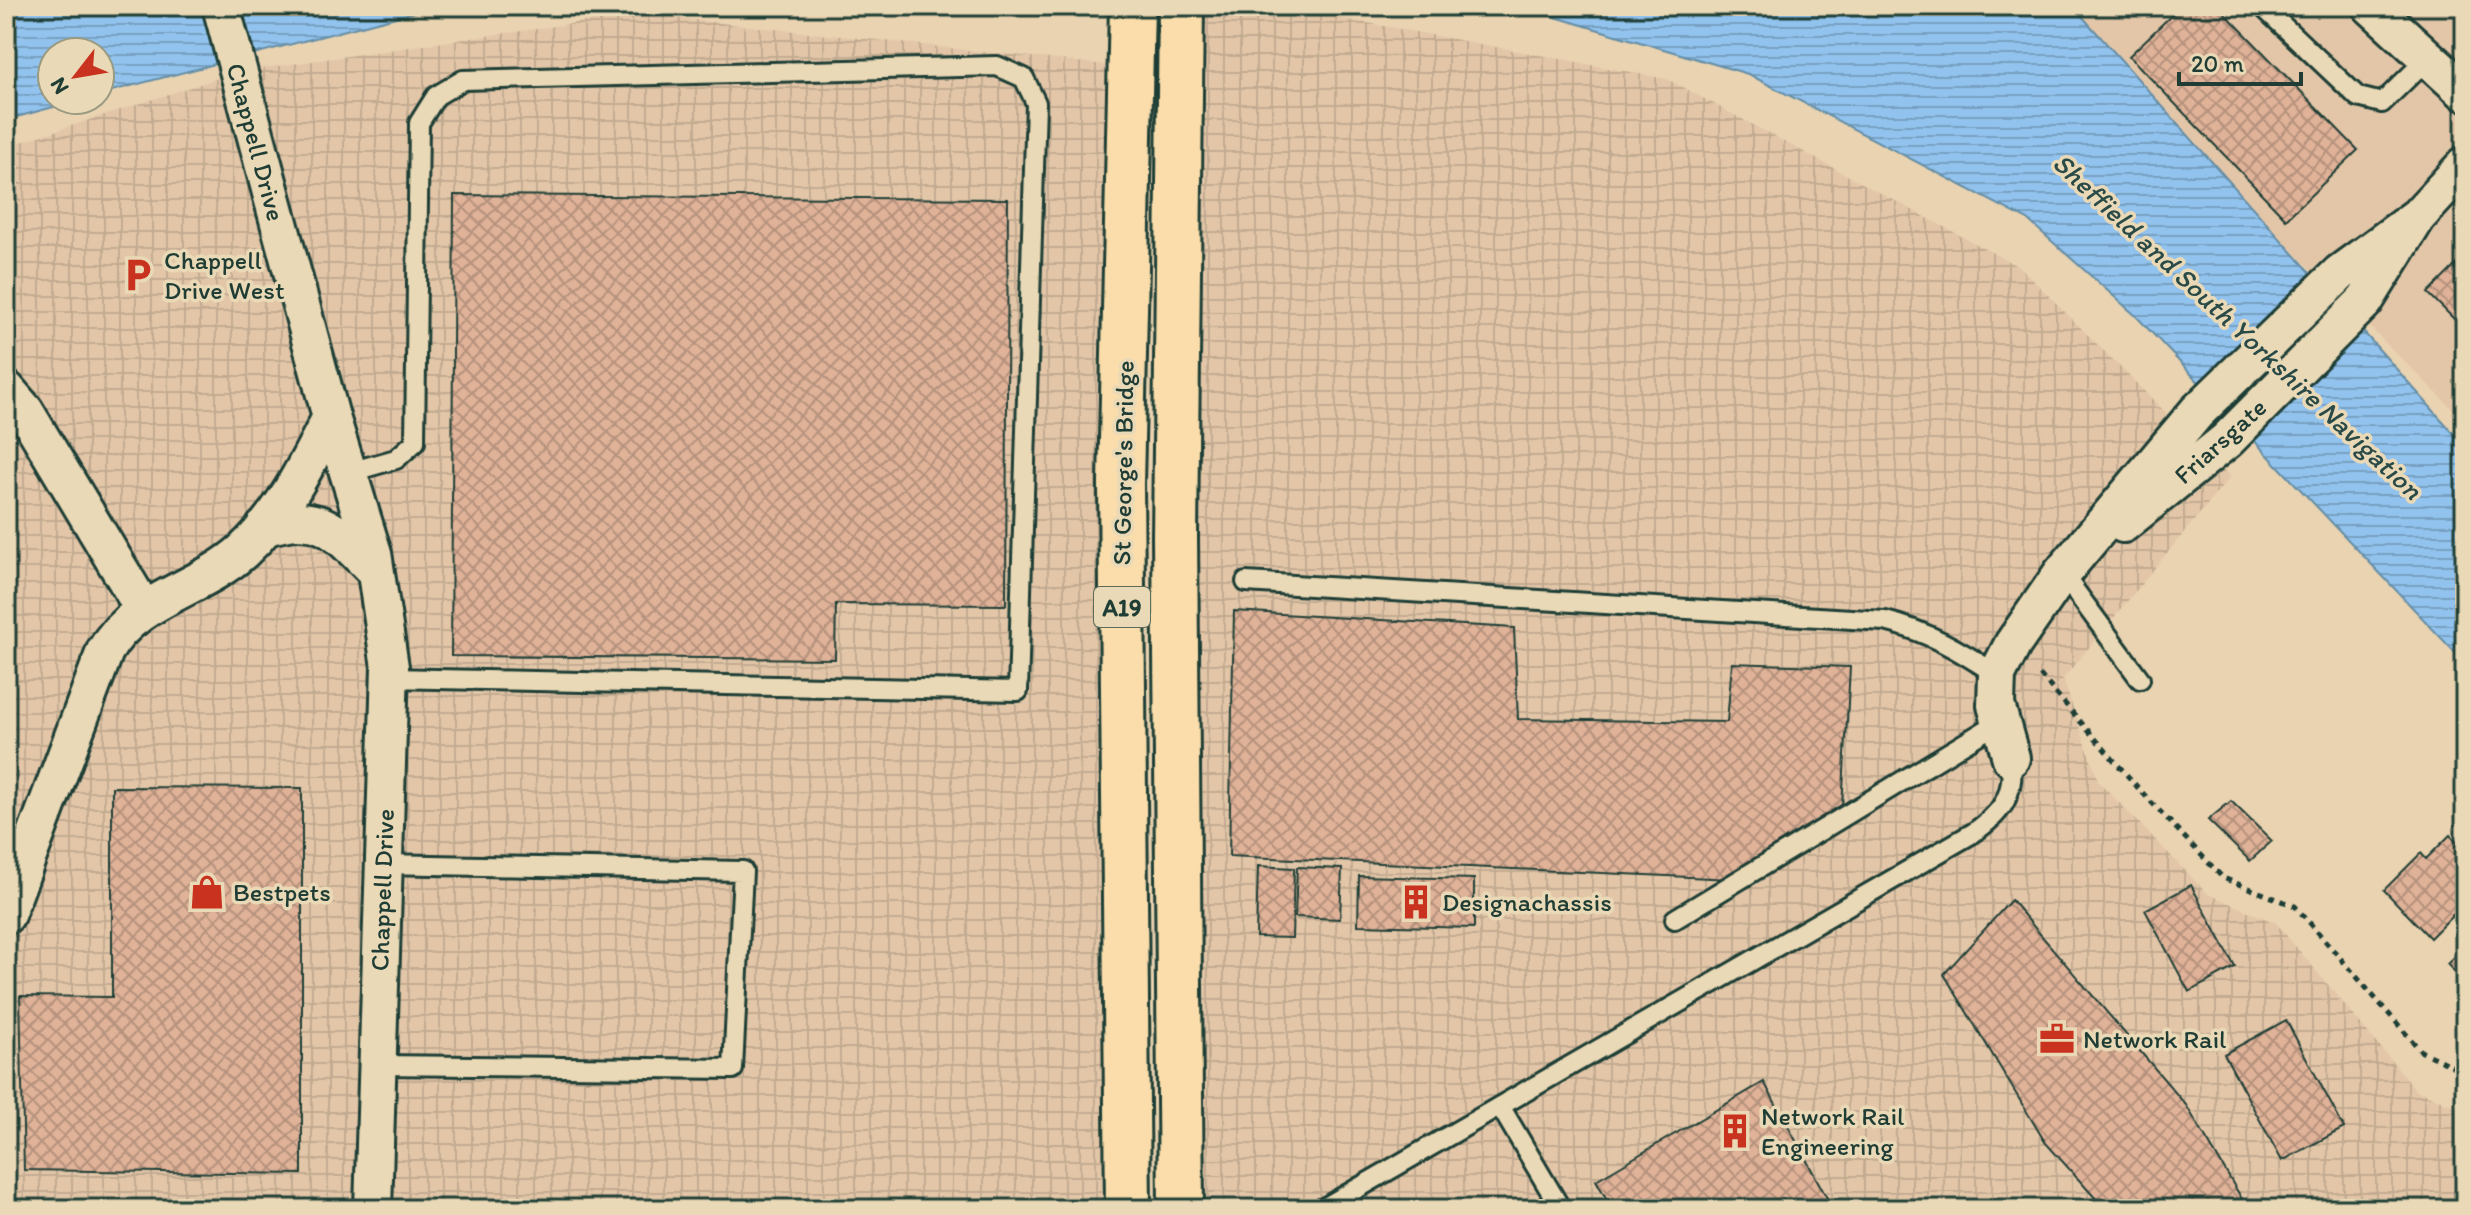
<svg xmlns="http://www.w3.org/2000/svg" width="2471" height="1215" font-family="Itim,sans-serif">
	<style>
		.built { fill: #e3c6a8 }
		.industrial { fill: url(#industrial-grid) }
		.water { fill: url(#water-rules); stroke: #648da4; stroke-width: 2 }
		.building { fill: url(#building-cross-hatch); stroke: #1f3d34; stroke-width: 2 }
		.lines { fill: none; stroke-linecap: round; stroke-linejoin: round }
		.lane-casing { stroke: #1f3d34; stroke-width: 24 }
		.street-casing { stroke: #1f3d34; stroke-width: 42 }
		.highway-casing { stroke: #1f3d34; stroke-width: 50 }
		.path { stroke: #1f3d34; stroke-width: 5; stroke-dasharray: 6 6; stroke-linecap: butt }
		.lane { stroke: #ead9b6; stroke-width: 18 }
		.street { stroke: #ead9b6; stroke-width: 36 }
		.highway { stroke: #faddab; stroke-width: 44 }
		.labels { text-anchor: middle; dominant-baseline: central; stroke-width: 7; stroke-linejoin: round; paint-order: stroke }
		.shield { fill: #ead9b6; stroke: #5c6c5b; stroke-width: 2 }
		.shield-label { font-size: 24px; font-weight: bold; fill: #1f3d34 }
		.street-label { font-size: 26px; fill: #1f3d34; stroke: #ead9b6 }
		.poi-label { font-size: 26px; fill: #1f3d34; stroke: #ead9b6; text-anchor: start }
		.water-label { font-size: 28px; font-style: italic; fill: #2a4a47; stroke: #ead9b6 }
	</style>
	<defs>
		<pattern id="industrial-grid" width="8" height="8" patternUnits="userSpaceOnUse" patternTransform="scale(2)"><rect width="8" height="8" fill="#e3c6a8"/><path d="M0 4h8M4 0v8" fill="none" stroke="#c2ab91"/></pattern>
		<pattern id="water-rules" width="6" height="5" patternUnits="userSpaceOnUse" patternTransform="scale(2)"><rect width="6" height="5" fill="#92c3ee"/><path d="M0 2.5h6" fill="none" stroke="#77a0c2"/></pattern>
		<pattern id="building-cross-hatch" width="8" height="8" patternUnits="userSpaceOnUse" patternTransform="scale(2)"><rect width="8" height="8" fill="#e0b298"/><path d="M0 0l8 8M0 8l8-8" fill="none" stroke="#b5927d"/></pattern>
	</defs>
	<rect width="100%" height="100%" fill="#ead3b1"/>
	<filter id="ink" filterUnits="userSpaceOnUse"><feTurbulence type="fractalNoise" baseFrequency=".0125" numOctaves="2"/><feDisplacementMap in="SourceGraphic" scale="16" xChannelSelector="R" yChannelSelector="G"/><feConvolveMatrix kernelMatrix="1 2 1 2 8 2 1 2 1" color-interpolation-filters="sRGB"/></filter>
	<g filter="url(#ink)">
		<path class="built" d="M2073 6H2465V421L2275 234Z"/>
		<path class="industrial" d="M1189 6H1276L1667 79 2021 268 2230 477 2063 679 2099 782 2208 894 2276 923 2417 1091 2465 1110V1209H1171Z
			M639 14 1132 68 1115 1209H6V147L237 72Z"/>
		<path class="water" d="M6 6H438L100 94V52H52V100H79L6 120Z
			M1518 6H2073L2465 446V663L2136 316 2028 220 1748 74Z"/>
		<path class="building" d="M2181 6H2218L2358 150 2286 219 2129 56Z
			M2449 6H2465V20Z
			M454 195 1008 199 1006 605 836 604 835 659 451 656Z
			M2465 256V322L2461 326 2428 293Z
			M1234 611 1514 628 1518 719 1727 722 1732 663 1850 667 1842 808 1732 879 1229 856Z
			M112 787 302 788V1174L24 1170 20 996 112 997Z
			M2231 801 2272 841 2250 861 2208 820Z
			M2450 835 2465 851V903L2430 938 2384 890 2421 853 2426 859Z
			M1258 866 1294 868 1292 938 1256 937Z
			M1297 867 1342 869 1340 919 1295 917Z
			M1359 876 1474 879V928L1358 925Z
			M2191 885 2235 967 2189 992 2145 910Z
			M2011 900 2186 1105 2248 1209H2105L2045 1142 1944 974Z
			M2465 947V983L2447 964Z
			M2286 1020 2344 1128 2282 1161 2224 1054Z
			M1764 1082 1833 1209H1612L1596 1180Z"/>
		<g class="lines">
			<g class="lane-casing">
				<path id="lane" d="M2262 6 2358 97 2382 103 2428 58
					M350 472 396 459 415 442 419 123 436 96 463 80 997 66 1024 78 1036 103 1018 691 389 678
					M2062 573 2140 679
					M1246 582 1885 621C1927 631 1961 651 1997 675
					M1675 919 2001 721
					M377 1065 733 1069 743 871 383 864
					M1500 1106 1561 1209
					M1322 1209 1973 833C2003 812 2015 795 2011 758"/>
			</g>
			<g class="street-casing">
				<path id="street" d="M221 6 331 417 373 553 390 667 373 1209
					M2371 6 2465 92
					M6 389 25 411 144 610
					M2123 524 2227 440 2365 301 2418 216 2465 165
					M264 528C322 508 337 533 376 572
					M2011 758 1996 705 1997 675 2013 644 2062 573 2197 412 2340 273 2418 216
					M6 915 105 651C135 598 200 590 243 551 284 513 306 466 331 417"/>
			</g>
			<g class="highway-casing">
				<path id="highway" d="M1128 1209 1121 484 1132 6
					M1181 1209 1175 537 1181 6"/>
			</g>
			<path class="path" d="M2040 675 2139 789 2223 878 2295 906 2422 1052 2465 1072"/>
			<use href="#lane" class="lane"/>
			<use href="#street" class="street"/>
			<use href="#highway" class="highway"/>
		</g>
	</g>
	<defs>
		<g id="parking-bare" transform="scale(2.76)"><path d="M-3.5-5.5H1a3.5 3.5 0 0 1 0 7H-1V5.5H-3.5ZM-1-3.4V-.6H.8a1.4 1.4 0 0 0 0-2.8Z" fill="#c8321e" stroke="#ead9b6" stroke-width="2.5" paint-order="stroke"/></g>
		<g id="shop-bare" transform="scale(2.76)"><path d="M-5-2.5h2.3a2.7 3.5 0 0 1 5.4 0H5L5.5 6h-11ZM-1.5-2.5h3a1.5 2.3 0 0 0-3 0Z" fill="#c8321e" stroke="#ead9b6" stroke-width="2.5" paint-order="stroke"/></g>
		<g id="building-bare" transform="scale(2.76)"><path d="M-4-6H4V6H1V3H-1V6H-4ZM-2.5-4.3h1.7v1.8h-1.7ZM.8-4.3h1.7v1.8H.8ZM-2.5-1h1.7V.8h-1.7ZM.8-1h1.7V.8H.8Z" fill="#c8321e" stroke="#ead9b6" stroke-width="2.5" paint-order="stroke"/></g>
		<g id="office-bare" transform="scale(2.76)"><path d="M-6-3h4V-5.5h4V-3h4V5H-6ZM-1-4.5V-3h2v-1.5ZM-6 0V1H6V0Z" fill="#c8321e" stroke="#ead9b6" stroke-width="2.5" paint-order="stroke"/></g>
	</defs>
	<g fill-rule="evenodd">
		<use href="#parking-bare" x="138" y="275"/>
		<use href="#shop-bare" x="207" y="892"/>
		<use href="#building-bare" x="1416" y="902"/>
		<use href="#office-bare" x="2057" y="1039"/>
		<use href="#building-bare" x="1735" y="1131"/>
	</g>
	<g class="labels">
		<rect class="shield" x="1094" y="587" width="56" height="40" rx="6"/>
		<g class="shield-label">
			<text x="1122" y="607">A19</text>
		</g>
		<g class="street-label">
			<text transform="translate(256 142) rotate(75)">Chappell Drive</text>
			<text transform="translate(2220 441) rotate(-42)">Friarsgate</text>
			<text transform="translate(1123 463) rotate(-89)">St George's Bridge</text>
			<text transform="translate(382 890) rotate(-88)">Chappell Drive</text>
		</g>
		<g class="poi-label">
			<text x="164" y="260">Chappell<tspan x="164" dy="30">Drive West</tspan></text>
			<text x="233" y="892">Bestpets</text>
			<text x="1442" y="902">Designachassis</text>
			<text x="2083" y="1039">Network Rail</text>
			<text x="1761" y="1116">Network Rail<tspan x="1761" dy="30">Engineering</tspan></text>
		</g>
		<g class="water-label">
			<text transform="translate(2238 326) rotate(43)">Sheffield and South Yorkshire Navigation</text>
		</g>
	</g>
	<rect width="2471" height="1215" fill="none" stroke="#ead9b6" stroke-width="32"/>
	<rect x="16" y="16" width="2439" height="1183" fill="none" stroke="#1f3d34" stroke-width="3" filter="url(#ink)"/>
	<g transform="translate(76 76) rotate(239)"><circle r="38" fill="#ead9b6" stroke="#999b82" stroke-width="2"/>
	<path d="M0-6L14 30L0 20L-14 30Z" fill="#c8321e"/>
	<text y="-12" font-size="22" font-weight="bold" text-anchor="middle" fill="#1f3d34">N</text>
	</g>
	<path d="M2179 72v12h122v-12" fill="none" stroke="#1f3d34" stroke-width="4"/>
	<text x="2191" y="72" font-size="24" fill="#1f3d34" stroke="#ead9b6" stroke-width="6" paint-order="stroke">20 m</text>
</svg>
